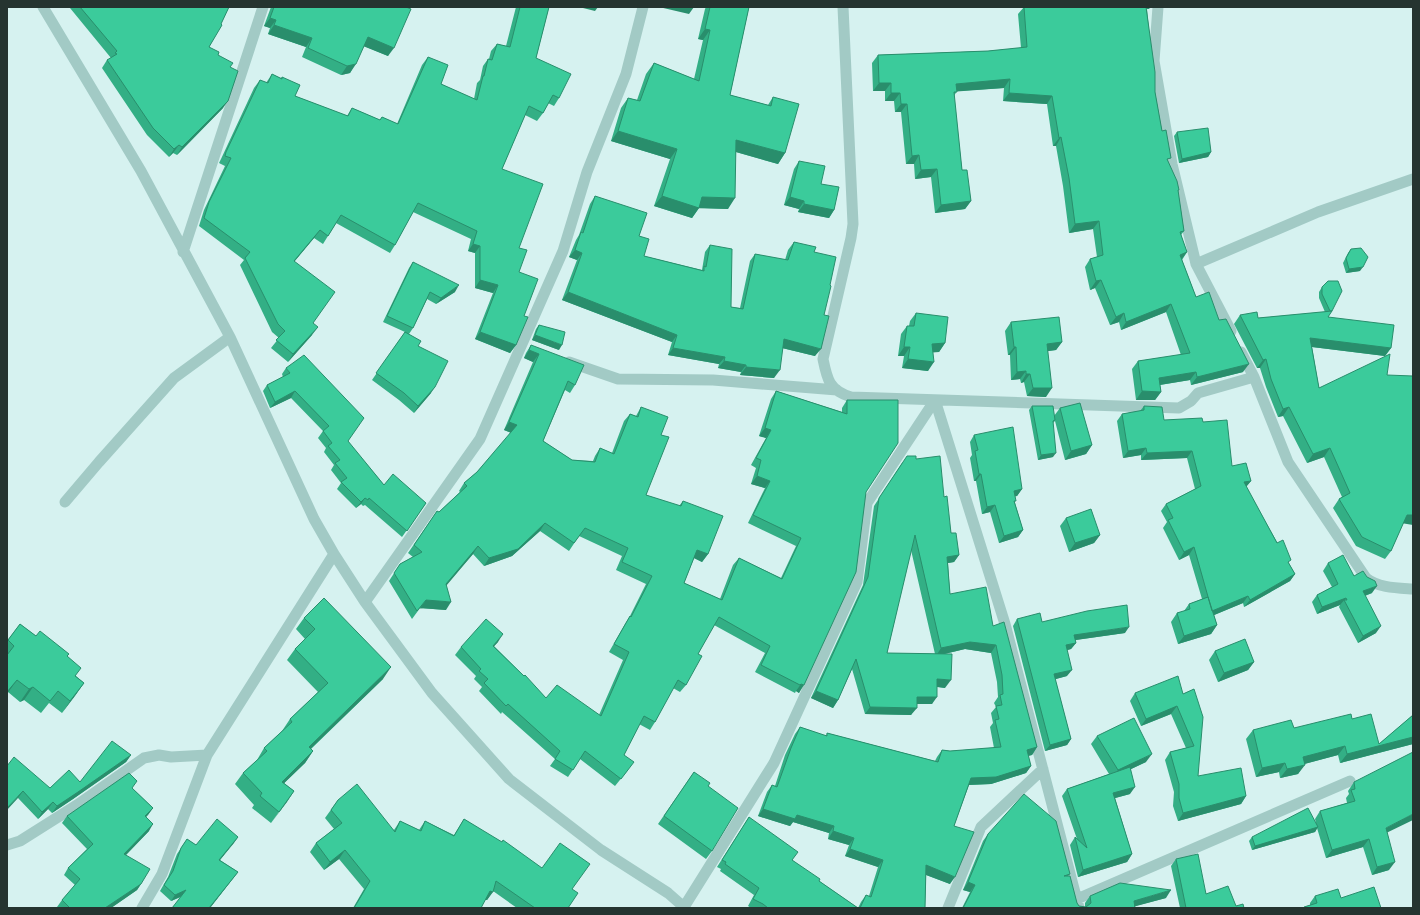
<svg xmlns="http://www.w3.org/2000/svg" width="1420" height="915" font-family="Jost,sans-serif">
	<style>
		.lines { fill: none; stroke-linecap: round; stroke-linejoin: round }
		.minor { stroke: #a2cac5; stroke-width: 11 }
		.wall { fill: #33af85; fill-rule: evenodd }
		.shaded-wall { fill: #298e6c }
		.building { fill: #3bcb9b; stroke: #298e6c }
	</style>
	<rect width="100%" height="100%" fill="#d6f2f0"/>
	<g class="lines">
		<path class="minor" d="M43 7 141 171 230 337 314 519 334 554 365 602 432 693 509 779 601 850 668 893 685 908
			M843 7 853 224 851 238 823 359C827 379 829 390 851 397L1179 408 1191 401 1198 393 1254 377
			M1158 7 1154 61 1172 164 1196 264 1231 331
			M183 252 263 7
			M1196 264 1318 212 1413 179
			M1241 352 1254 377 1288 462 1366 578C1378 588 1398 588 1413 589
			M569 362 618 379 713 380 837 390
			M935 400 1005 624 1079 908
			M65 502 99 462 174 378 230 337
			M365 602 480 439 563 251 587 172 626 74 643 7
			M7 845 20 841 77 805 144 758 159 755 171 757 207 755
			M1077 899 1350 781
			M684 907 774 763 857 582 867 503 935 400
			M142 908 162 874 207 755 334 554
			M948 908 981 827 1043 769"/>
	</g>
	<path class="wall" d="M70 7H229L209 47 218 55 230 67 223 108 177 155 173 153 169 157 147 135 102 68 107 60 111 58 70 8Z
		M271 7H406L388 56 364 46 350 73 341 75 302 57 306 47 268 34 270 28 264 26Z
		M516 7H549L536 58 559 98 554 106 548 103 543 113 537 121 525 115 502 169 519 248V272L524 316 516 345 510 353 475 339 493 293 475 288V253L468 251 471 239 413 212 395 245 390 253 336 223 323 244 314 238 294 262 313 323 312 335 288 362 271 348 279 338 272 332 240 265 244 260 199 226 204 210 225 166 219 163 221 159 254 88 260 80 266 83 272 74 281 78 282 77 295 96 347 116 352 108 380 120 382 117 397 124 422 65 428 57 441 84 474 99 477 83 480 80 483 66 488 59H489L491 51 497 44 506 46Z
		M706 7H749L730 95 768 105 773 97 785 153 778 164 736 152 728 209 699 208 692 218 654 206 670 159 611 141 621 108 628 98 637 100 646 74 654 63 694 79 703 40 698 39 705 9Z
		M1024 7H1150L1149 9H1147L1155 92 1162 131 1168 162 1178 191 1184 231 1181 235 1187 252 1182 260 1196 297 1219 320 1243 372 1191 385 1190 380 1160 385 1161 392 1155 400H1136L1132 369 1138 361 1181 355 1166 312 1121 330 1119 322 1110 325 1095 288 1090 290 1085 267 1090 259 1097 257 1093 229 1069 233 1063 186 1056 146H1053L1047 104 1003 101 1004 88 957 91 954 96 962 170 971 201 965 209 935 213 931 177 915 179 914 164H906L901 112H895L894 101H885V91H873L872 63 878 55 988 51 1021 48 1018 14Z
		M1177 132 1211 152 1208 157 1179 163 1174 136Z
		M799 161 821 184 834 210 829 218 798 212 799 209 784 205 794 169Z
		M595 196 639 236 644 256 702 270 705 252 710 245 731 307 740 308 750 261 755 254 785 260 788 250 794 242 814 252 830 285 815 356 782 348 774 378 740 375 741 372 718 368 719 364 668 355 672 342 562 300 577 260 569 257 576 240 579 235 590 204Z
		M1351 249 1360 271 1346 273 1343 263 1348 253Z
		M413 262 455 292 436 304 427 299 413 328 409 334 418 346 431 393 414 413 399 400 372 380 405 332 383 322 409 268Z
		M1338 281 1328 317 1391 348 1385 356 1312 347 1319 388 1387 375 1403 523 1391 551 1385 559 1356 546 1333 508 1339 499 1342 497 1324 457 1307 463 1283 416 1278 417 1266 387 1260 368H1257L1234 324 1240 315 1258 318 1325 312 1319 298V292L1322 287Z
		M916 313 945 343 939 352H933L928 371 902 368 904 356H898L901 334 907 326H909L910 321Z
		M1011 322 1062 342 1056 350 1048 351 1046 397 1027 396 1024 382 1021 383 1020 379 1011 380 1010 355H1008L1005 331Z
		M539 325 559 350 532 340 536 329Z
		M531 345 575 385 570 393 565 390 543 441 572 460 593 461 595 456 600 448 612 453 624 421 630 414 636 416 641 407 661 435 646 495 679 506 683 501 708 554 702 562 694 558 684 583 720 599 733 565 739 558 781 578 796 546 748 523 765 488 751 484 756 468 751 465 766 438 759 436 771 399 776 391 842 412V408L847 400 866 492 799 693 796 691 795 693 755 672 765 653 714 625 698 654 686 685 680 692 673 688 655 722 650 730 639 724 624 755 628 770 615 786 580 759 568 777 550 766 555 759 502 712 501 714 479 691 482 687 474 679 476 676 455 655 461 647 498 642 494 646 546 698 599 715 623 660 609 652 625 624 630 616 646 584 616 570 622 556 579 536 569 551 540 531 512 556 484 566 473 554 446 585V610L420 608 412 619 389 581 400 564 413 557 408 553 437 511 439 512 460 492 459 491 464 483 477 472 511 433 504 430 533 362 524 358 526 353Z
		M286 368 384 485 426 503 402 537 365 505 363 506 361 504 356 508 337 489 341 483 331 470 334 465 324 452 326 448 318 438 323 431 291 398 270 408 263 391 267 385 283 377 282 374Z
		M1032 406 1054 416 1060 408 1092 445 1086 454 1065 460 1055 421 1053 423V457L1038 460 1029 410Z
		M1144 406 1164 420 1203 422 1232 466 1251 481 1246 487 1295 574 1290 581 1244 607 1243 603 1214 615 1217 625 1211 634 1178 644 1171 622 1177 613 1184 611 1189 604 1202 599 1189 555 1179 560 1163 528 1167 522 1161 511 1166 504 1195 489 1187 458 1141 460V455L1123 458 1117 421 1122 414 1140 411Z
		M974 435 1022 489 1017 496H1015V503L1023 530 1018 537 999 543 990 512 982 514 976 481H974L970 458 972 455 970 442Z
		M916 459 944 497 951 533 959 555 954 562 948 563 950 594 993 626 1037 747 1032 755 1028 756 1031 766 1026 773 991 784 969 785 954 826 950 884 926 875 925 908H858L861 902 866 895 869 896 878 867 845 856 849 845 828 839 829 833 793 822 790 826 758 816 767 792 772 785 775 786 785 755 795 734 800 727 826 736 827 733 935 761 937 757 942 750 950 751 994 748 990 727 993 723 991 713 996 707 994 703 998 697 997 682 991 653 965 649 944 654 945 688 937 687 932 704H917L911 715 865 714 852 669 838 700 833 708 811 698 863 585 874 506 902 463ZM911 550 935 654 887 653Z
		M1066 518 1100 535 1094 543 1069 552 1060 526Z
		M1328 563 1354 576 1372 593 1365 596 1376 633 1358 643 1339 607 1340 605 1317 614 1312 602 1317 595 1332 587 1323 571Z
		M304 618 383 679 311 749 313 751 305 763 284 783 294 791 271 823 252 808 254 805 235 784 243 773 257 760 264 748 282 731 290 719 318 692 287 660 295 649 305 639 296 629Z
		M1017 619 1125 633 1075 640 1076 643 1071 649 1067 650V676L1055 679 1071 739 1067 745 1045 751 1013 626Z
		M20 624 36 636 67 656 76 676 84 683 62 713 49 703 41 713 24 700 20 702 8 692 7 694V641Z
		M1215 651 1254 662 1248 670 1218 682 1209 660Z
		M1194 689 1198 776 1246 796 1241 804 1178 821 1173 806 1174 792 1165 760 1170 752 1186 748 1171 714 1141 726 1130 701 1135 693 1183 694Z
		M1413 715V744L1340 763 1338 755 1304 764 1298 774 1280 778 1279 772 1256 777 1246 739 1253 730 1294 728 1352 719 1379 744Z
		M1097 736 1146 762 1131 769 1130 794 1115 798 1132 854 1127 862 1078 877 1070 845 1075 837 1077 839 1062 796 1067 789 1109 774 1091 744Z
		M131 755 126 762 73 799 52 813 48 809 38 819 18 798 7 766 50 788 80 782Z
		M694 772 708 786 712 851 706 859 658 824Z
		M1354 782 1387 833 1389 870 1372 875 1363 847 1326 858 1317 828 1315 832 1252 850 1249 841 1252 837 1316 823 1315 819 1320 811 1347 803 1346 798 1349 794 1348 791Z
		M132 788 153 808 146 817 149 831 126 855 141 884 137 890 111 908H58L57 907 62 900 75 885 64 875 68 868 87 849 62 823 67 816Z
		M338 800 394 830 400 821 419 830 425 821 454 835 464 819 572 889 568 908H517L493 891 487 900H485L481 908H353L364 889 339 859 324 870 310 852 316 843 334 829 325 818Z
		M749 817 792 860 819 881 858 908H751L748 906 754 895 720 871 721 869 717 867Z
		M988 834 1070 874 1068 876 1077 903 1079 906 1085 907V903L1090 896 1166 898 1135 906V908H962L970 892 963 890 983 841Z
		M238 837 220 860 238 872 210 908H172L181 897 171 901 160 891 168 877 177 854 187 839 196 845Z
		M1176 859 1206 894 1236 906 1244 908H1180L1171 866Z
		M1315 896 1341 898 1381 908H1303L1304 907 1310 905V903Z"/>
	<path class="shaded-wall" d="M579 7H598L595 11Z
		M659 7H694L689 14Z
		M1141 7H1150L1149 9H1140Z
		M270 18 276 20 270 28 264 26Z
		M274 25 312 38 306 47 268 34Z
		M705 29 710 30 703 40 698 39Z
		M368 37 394 48 388 56 363 46Z
		M356 64 350 73 341 75 347 66Z
		M1010 79 1004 88 950 92 956 84Z
		M879 83H891L885 91H873Z
		M891 93H900L894 101H885Z
		M1009 93 1052 96 1047 104 1003 101Z
		M228 101 223 108 177 155 182 147Z
		M901 104H907L901 112H895Z
		M618 131 677 149 670 159 611 141Z
		M1061 137 1056 146H1053L1059 138Z
		M736 140 785 153 778 164 729 150Z
		M179 145 173 153 169 157 174 149Z
		M1211 152 1208 157 1179 163 1182 159Z
		M919 155 914 164H906L912 156Z
		M937 169 931 177 915 179 921 170Z
		M662 196 702 197 735 198 728 209 697 208H699L692 218 654 206Z
		M790 197 804 201 799 209 784 205Z
		M971 201 965 209 935 213 941 205Z
		M804 204 834 210 829 218 798 212Z
		M1099 221 1093 229 1069 233 1075 224Z
		M320 230 314 238 288 269 294 261Z
		M473 244 480 246 475 253 468 251Z
		M575 250 582 253 577 260 569 257Z
		M1187 252 1181 260 1180 255Z
		M1363 267 1360 271 1346 273 1349 269Z
		M480 280 498 285 493 293 475 288Z
		M1101 280 1095 288 1090 290 1096 281Z
		M459 285 455 292 436 304 441 298Z
		M568 292 677 335 672 342 562 300Z
		M1171 304 1166 312 1121 330 1126 322Z
		M1124 313 1119 322 1110 325 1116 317Z
		M318 327 312 335 288 362 293 354Z
		M480 332 516 345 510 353 475 339Z
		M535 335 562 345 559 350 532 340Z
		M1310 338 1391 348 1385 356 1304 346Z
		M784 339 821 349 815 356 778 347Z
		M1062 342 1056 350 1041 352 1047 344Z
		M945 343 939 352 926 353 932 344Z
		M904 347H910L904 356H898Z
		M1014 347H1016L1010 355H1008Z
		M673 348 725 357 719 364 668 355Z
		M529 350 539 354 533 362 524 358Z
		M908 359 934 362 928 371 902 368Z
		M1266 359 1260 368H1257L1263 360Z
		M724 361 746 365 741 372 718 368Z
		M1249 364 1243 372 1191 385 1197 377Z
		M746 367 780 370 774 378 740 375Z
		M1026 371 1020 379 1011 380 1017 372Z
		M1196 372 1190 380 1153 386 1159 378Z
		M1026 374H1030L1024 382 1021 383Z
		M435 387 431 393 414 413 418 406Z
		M1033 388H1052L1046 397 1027 396Z
		M295 391 291 398 270 408 275 402Z
		M1142 391 1161 392 1155 400H1136Z
		M1289 407 1283 416 1278 417 1283 409Z
		M509 422 517 425 512 433 504 430Z
		M765 428 771 430 766 438 759 436Z
		M1092 445 1086 454 1065 460 1071 451Z
		M1146 448 1141 455 1123 458 1128 451Z
		M1330 448 1324 457 1307 463 1313 454Z
		M1192 451 1187 458 1141 460 1147 453Z
		M1056 453 1053 457 1038 460 1041 455Z
		M979 474H981L976 481H974Z
		M757 476 770 481 765 488 751 484Z
		M1251 481 1245 488 1244 482Z
		M1022 489 1017 496 1009 498 1014 491Z
		M365 498 361 504 356 508 361 502Z
		M995 505 990 512 982 514 987 507Z
		M1407 515H1413V525L1401 523Z
		M545 523 540 531 512 556 484 566 489 558Z
		M1023 530 1018 537 999 543 1004 536Z
		M1100 535 1094 543 1069 552 1075 543Z
		M478 546 473 554 441 592 446 584Z
		M1194 547 1189 555 1179 560 1184 552Z
		M697 550 708 554 702 562 692 557Z
		M959 555 954 562 942 564 947 557Z
		M1295 574 1290 581 1244 607 1250 600Z
		M1377 586 1372 593 1358 598 1363 591Z
		M1248 596 1243 603 1207 618 1212 611Z
		M1346 598 1340 605 1317 614 1322 607Z
		M426 600 451 602 446 610 420 608 412 619Z
		M1217 625 1211 634 1178 644 1184 636Z
		M1381 626 1376 633 1358 643 1363 636Z
		M1129 627 1125 633 1069 641 1074 635Z
		M503 634 498 642 488 653 493 646Z
		M970 642 996 645 991 653 965 649 936 656 941 648Z
		M1076 643 1071 649 1061 652 1066 645Z
		M1254 662 1248 670 1218 682 1224 673Z
		M391 667 383 679 301 758 309 747Z
		M1072 670 1067 676 1049 681 1054 674Z
		M937 679 951 680 945 688 932 686Z
		M17 680 7 694V692Z
		M84 683 75 696 62 713 70 701Z
		M801 684 804 685 799 693 796 691Z
		M33 687 24 700 20 702 29 689Z
		M816 691 838 700 833 708 811 698Z
		M917 697H937L932 704H912Z
		M1177 706 1171 714 1141 726 1146 719Z
		M870 707 917 708 911 715 865 714Z
		M1413 737V744L1340 763 1347 754Z
		M1071 739 1067 745 1045 751 1050 745Z
		M1345 746 1338 755 1297 766 1303 757Z
		M1037 747 1032 755 1022 757 1027 750Z
		M313 751 305 763 274 793 282 782Z
		M1152 754 1146 762 1112 778 1118 770Z
		M131 755 126 762 73 799 52 813 57 806Z
		M1285 763 1279 772 1256 777 1262 768Z
		M1305 765 1298 774 1280 778 1287 769Z
		M1031 766 1026 773 991 784 966 785 971 778Z
		M1135 787 1130 794 1108 800 1113 793Z
		M23 791 18 798 7 810V808Z
		M294 791 287 802 271 823 279 812Z
		M1246 796 1241 804 1178 821 1183 813Z
		M53 802 48 809 38 819 42 812Z
		M153 808 148 815 140 823 145 816Z
		M763 809 797 815 834 826 829 833 793 822 790 826 758 816Z
		M1413 814V820L1380 836 1386 828Z
		M153 824 149 831 120 861 124 854Z
		M1318 827 1315 832 1252 850 1255 846Z
		M833 831 854 838 849 845 828 839Z
		M238 837 234 843 215 866 219 860Z
		M1369 839 1363 847 1326 858 1332 850Z
		M850 849 883 860 878 867 845 856Z
		M345 850 339 859 324 870 330 862Z
		M1132 854 1127 862 1078 877 1083 870Z
		M1395 862 1389 870 1372 875 1377 867Z
		M926 865 955 877 950 884 921 873Z
		M238 872 210 908H209Z
		M968 882 975 885 970 892 963 890Z
		M141 884 137 890 111 908H105Z
		M186 890 182 896 171 901 175 895Z
		M1171 890 1166 898 1129 908 1134 901Z
		M490 891 493 892 487 900 484 899Z"/>
	<path class="building" d="M80 7H229L221 24 222 25 209 47 219 52 218 55 233 63 230 67 238 71 228 101 182 147 179 145 174 149 153 128 107 60 117 54 115 53 117 51Z
		M274 7H406L411 9 394 48 368 37 356 64 347 66 308 48 312 38 274 25 276 20 270 18Z
		M520 7H549L536 58 571 74 559 98 553 95 543 113 529 106 502 169 543 184 519 248 527 250 519 272 538 279 524 316 528 317 516 345 480 332 498 285 480 280V246L473 244 477 231 418 203 395 245 341 215 328 236 320 230 294 261 335 292 313 323 318 327 293 354 276 340 285 331 278 324 245 258 250 252 204 218 209 202 231 158 225 156 226 152 260 80 268 83 272 74 282 79V77L300 85 295 96 348 116 352 108 380 120 382 117 398 124 428 57 448 65 441 84 477 100 483 76H484L488 59 492 60 497 44 510 47Z
		M710 7H749L730 95 771 106 773 97 799 104 785 153 736 140 735 198 702 197 699 208 662 196 677 149 618 131 628 98 640 101 654 63 699 81 710 30 705 29Z
		M1024 7H1146L1155 72V92L1162 131 1166 130 1171 158 1167 159 1177 181 1179 190H1178L1184 231 1180 232 1187 252 1180 255 1196 297 1209 292 1219 320 1226 319 1249 364 1197 377 1196 372 1159 378 1161 392 1142 391 1138 361 1190 353 1171 304 1126 322 1124 313 1116 317 1101 280 1096 281 1090 259 1103 255 1099 221 1075 224 1069 178 1061 137 1059 138 1052 96 1009 93 1010 79 956 84 957 92H954L962 170H967L971 201 941 205 937 169 921 170 919 155 912 156 907 104H901L900 93H891V83H879L878 55 988 51 1027 47Z
		M1208 128 1211 152 1182 159 1177 132Z
		M799 161 825 166 821 184 839 187 834 210 804 204V201L790 197Z
		M595 196 647 213 639 236 649 239 644 256 704 271V266L706 267 710 245 732 249 731 307 743 309 755 254 788 260 794 242 816 247 814 252 836 257 830 285 831 286 824 315 829 316 821 349 784 339 780 370 746 367V365L724 361 725 357 673 348 677 335 568 292 582 253 575 250 581 232 583 233Z
		M1361 248 1368 257 1363 267 1349 269 1346 258 1351 249Z
		M413 262 459 285 441 298 430 292 413 328 387 316Z
		M1328 281H1338L1342 291 1332 311H1330L1322 294V287Z
		M1332 311 1328 317 1394 325 1391 348 1310 338 1319 388 1390 354 1387 375 1413 376V515H1407L1391 551 1362 537 1339 499 1350 493 1330 448 1313 454 1289 407 1283 409 1271 379 1266 359 1263 360 1240 315 1257 312 1258 318Z
		M916 313 948 317 945 343 932 344 934 362 908 359 910 347H904L907 326H914Z
		M1059 317 1062 342 1047 344 1052 388H1033L1030 374H1026V371L1017 372 1016 347H1014L1011 322Z
		M539 325 565 332 562 345 535 335Z
		M405 332 421 341 418 346 448 361 435 387 418 406 404 393 376 373Z
		M531 345 584 365 575 385 568 381 543 441 572 460 595 462 600 448 614 454 630 414 638 417 641 407 668 417 661 435 669 437 646 495 681 506 683 501 723 516 708 554 697 550 684 583 722 600 739 558 782 579 801 538 753 515 770 481 757 476 761 460 756 458 771 430 765 428 776 391 847 414V400H898V443L866 492 856 572 804 685 801 684 800 685 761 665 770 646 719 617 698 654 702 656 686 685 678 680 655 722 644 716 624 755 634 762 621 779 585 751 573 770 555 759 560 751 508 704 506 706 484 683 488 679 479 671 481 669 461 647 486 619 503 634 493 646 524 676 525 675 546 698 557 685 601 716 629 652 614 644 630 616 631 617 652 576 622 562 628 548 585 528 574 543 545 523 518 549 489 558 478 546 446 584 451 602 426 600 417 611 394 573 400 564 422 552 414 545 437 511 439 512 467 486 464 483 477 472 517 425 509 422 539 354 529 350Z
		M304 355 364 418 348 441 384 485 393 474 426 503 407 531 369 498 368 500 365 498 361 502 341 482 347 478 335 463 340 460 328 446 332 443 323 431 329 426 295 391 275 402 267 385 290 373 286 368Z
		M1080 403 1092 445 1071 451 1060 408Z
		M1032 406H1053L1055 420 1053 421 1056 453 1041 455Z
		M1144 406 1162 407 1164 420 1202 418 1203 422 1227 420 1232 466 1246 463 1251 481 1244 482 1277 543 1283 540 1291 560 1288 562 1295 574 1250 600 1248 596 1212 611 1194 547 1184 552 1168 520 1173 518 1166 504 1201 486 1192 451 1147 453 1146 448 1128 451 1122 414 1144 410Z
		M1013 427 1022 489 1014 491 1016 501H1014L1023 530 1004 536 995 505 987 507 981 474H979L975 451 978 450 974 435Z
		M907 456H916V459L940 456 944 497 947 496 951 533H956L959 555 947 557 950 594 986 587 993 626 1004 622 1037 747 1027 750 1031 766 996 777 971 778 954 826 974 832 955 877 926 865 925 908H860L866 895 871 897 883 860 850 849 854 838 833 831 834 826 797 815 795 819 763 809 772 785 777 787 791 748 800 727 827 736V733L938 762 942 750 950 751 1001 747 995 720 999 719 996 706 1002 705 1000 695 1003 694 1002 675 996 645 970 642 941 648 915 535 887 653 952 654 951 680 937 679V697H917V708L870 707 856 659 838 700 816 691 868 577 879 498Z
		M1091 509 1100 535 1075 543 1066 518Z
		M1343 555 1354 576 1363 571 1367 577 1375 581 1377 586 1363 591 1381 626 1363 636 1344 600H1347L1346 598 1322 607 1317 595 1338 584 1328 563Z
		M1208 597 1217 625 1184 636 1177 613 1190 609 1189 604Z
		M324 598 391 667 309 747 313 751 282 782 294 791 279 812 260 796 262 793 243 773 267 751 264 748 292 722 290 719 328 683 295 649 315 629 304 618Z
		M1127 605 1129 627 1074 635 1076 643 1066 645 1072 670 1054 674 1071 739 1050 745 1017 619 1040 613 1042 622 1087 611Z
		M20 624 36 636 40 631 69 654 67 656 81 668 75 676 84 683 70 701 58 691 50 701 33 687 29 689 17 680 7 692V655L14 646 8 640Z
		M1245 639 1254 662 1224 673 1215 651Z
		M1178 676 1183 694 1194 689 1203 717 1198 776 1241 768 1246 796 1183 813 1179 798V784L1170 752 1194 746 1177 706 1146 719 1135 693Z
		M1351 714 1352 719 1371 714 1379 744 1413 715V737L1347 754 1345 746 1303 757 1305 765 1287 769 1285 763 1262 768 1253 730 1291 720 1294 728Z
		M1134 718 1152 754 1118 770 1097 736Z
		M112 741 131 755 78 792 57 806 53 802 42 812 23 791 7 808V766L14 757 50 788 69 770 80 782Z
		M1413 752V814L1386 828 1395 862 1377 867 1369 839 1332 850 1320 811 1355 801 1351 790 1355 789 1354 782Z
		M1130 767 1135 787 1113 793 1132 854 1083 870 1075 837 1087 848 1067 789Z
		M694 772 710 783 708 786 738 808 712 851 664 816Z
		M129 773 137 781 132 788 153 808 145 816 153 824 124 854 150 869 141 884 105 908H70L62 900 80 879 68 868 93 844 67 816Z
		M357 784 395 832 400 821 421 831 425 821 454 836 464 819 502 842 503 840 542 868 560 843 590 864 572 889 578 893 568 908H535L496 881 493 892 490 891 481 908H354L370 881 345 850 330 862 316 843 342 823 331 810 338 800Z
		M1024 794 1056 821 1070 874 1064 876H1070L1077 903 1079 906 1086 907 1091 903 1090 896 1120 883 1171 890 1134 901 1135 908H963L975 885 968 882 988 834Z
		M1308 808 1318 827 1255 846 1252 837Z
		M749 817 798 852 792 860 820 879 819 881 858 908H768L763 904 753 899 759 888 725 864 726 862 722 860Z
		M217 819 238 837 219 860 238 872 209 908H172L186 890 175 895 164 885 173 871 181 848 187 839 196 845Z
		M1198 854 1206 894 1228 886 1236 906 1243 904 1244 908H1186L1176 859Z
		M1374 887 1381 908H1304V907L1317 903 1315 896 1338 889 1341 898Z"/>
	<rect width="1420" height="915" fill="none" stroke="#253430" stroke-width="16"/>
</svg>
